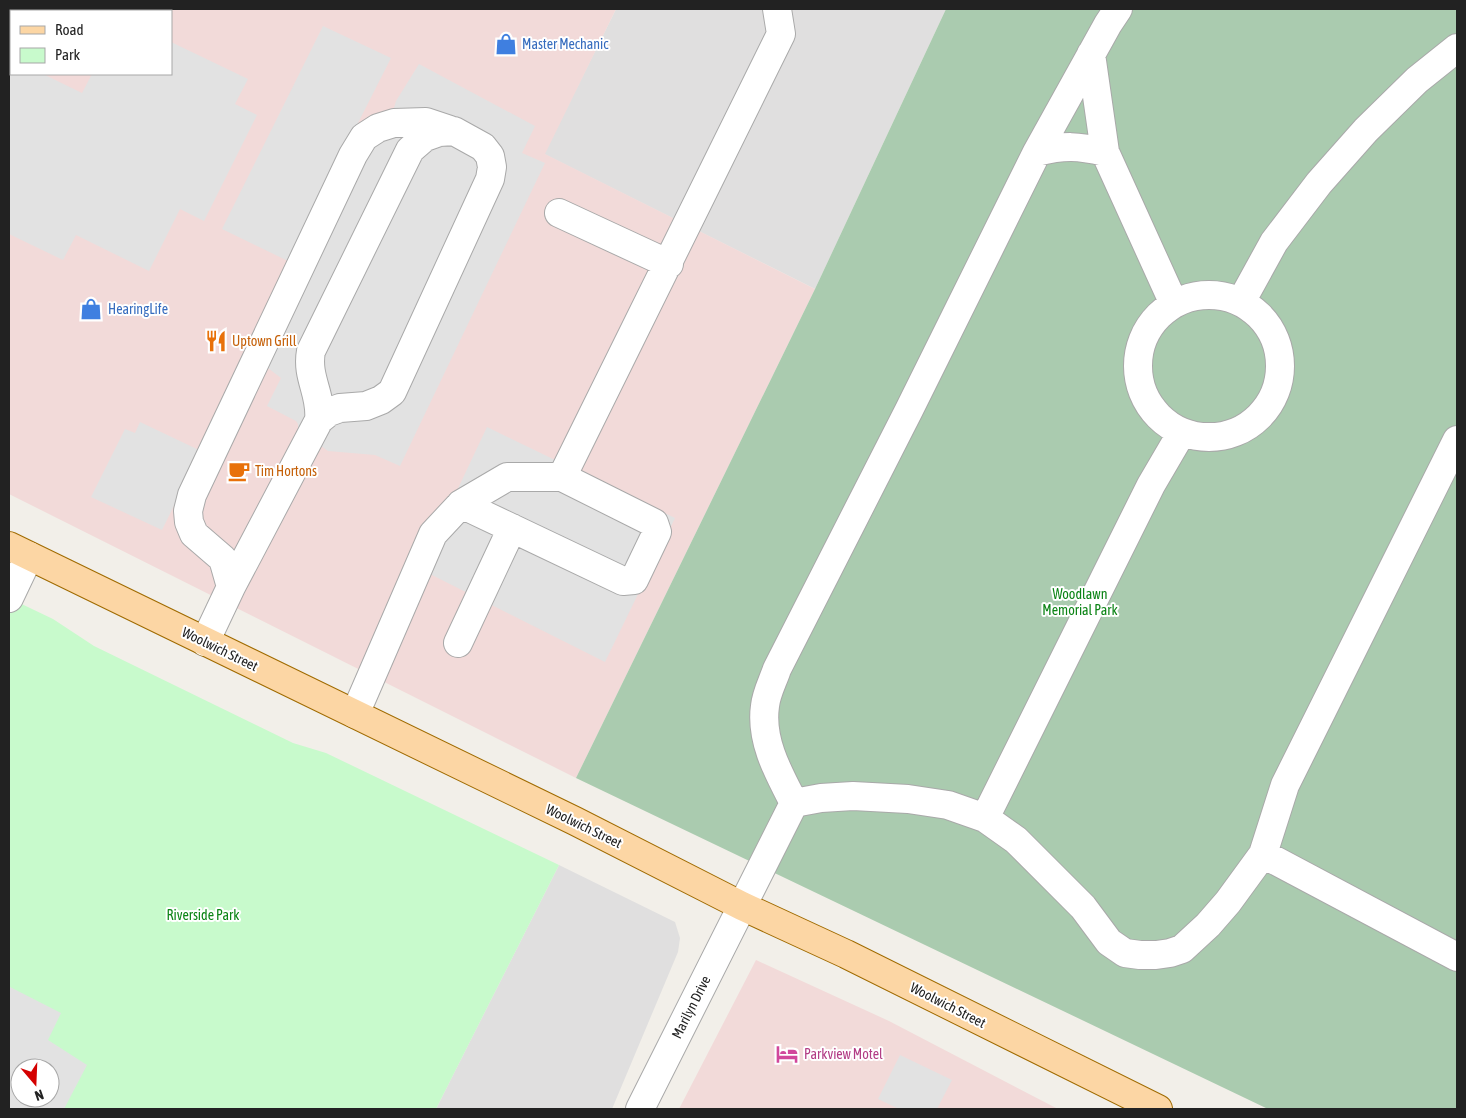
<svg xmlns="http://www.w3.org/2000/svg" width="1466" height="1118" font-family="'Asap Condensed',sans-serif">
	<style>
		.residential { fill: #e0dfdf }
		.commercial { fill: #f2dad9; fill-rule: evenodd }
		.cemetery { fill: #aacbaf }
		.park { fill: #c8facc; fill-rule: evenodd }
		.parking { fill: #e2e2e2; fill-rule: evenodd }
		.lines { fill: none; stroke-linecap: round; stroke-linejoin: round }
		.minor-casing { stroke: #a9a9a9; stroke-width: 30 }
		.major-casing { stroke: #a06b00; stroke-width: 30 }
		.minor { stroke: #fff; stroke-width: 28 }
		.major { stroke: #fcd6a4; stroke-width: 28 }
		.labels { text-anchor: middle; dominant-baseline: central; stroke-width: 4; stroke-linejoin: round; paint-order: stroke }
		.shop-label { font-size: 14px; fill: #366cbe; stroke: #fff; text-anchor: start }
		.food-label { font-size: 14px; fill: #c56008; stroke: #fff; text-anchor: start }
		.park-label { font-size: 14px; fill: #0c8416; stroke: #fff }
		.street-label { font-size: 14px; fill: #222; stroke: #fff }
		.hotel-label { font-size: 14px; fill: #b23c85; stroke: #fff; text-anchor: start }
	</style>
	<rect width="100%" height="100%" fill="#f2efe9"/>
	<path class="residential" d="M616 9H946L815 289 544 154Z
		M559 865 675 922 680 938 678 952 612 1109H436Z"/>
	<path class="commercial" d="M9 9H616L545 154 815 289 576 778 9 494ZM11 11H171V74H11Z
		M756 960 889 1021 1058 1109H679Z"/>
	<path class="cemetery" d="M946 9H1457V1109H1268L576 778 815 289Z"/>
	<path class="park" d="M9 598 53 619 94 646 293 743 326 753 559 865 436 1109H9ZM20 1068H50V1098H20Z"/>
	<path class="parking" d="M323 26 391 58 288 261 222 229Z
		M171 42 248 79 235 104 257 115 204 221 180 209 149 271 76 235 63 260 9 234V57L11 58V74H43L82 93 92 74H171Z
		M419 64 535 126 522 153 545 163 400 466 375 455 328 451 298 429V424L296 421 267 406 281 378 264 365 368 152 390 109 394 108 396 101Z
		M140 422 201 451 162 530 91 497 125 429 135 433Z
		M487 427 675 518 605 662 420 569Z
		M10 987 61 1013 48 1040 87 1065 64 1109H9V989ZM20 1068H50V1098H20Z
		M900 1055 952 1080 937 1109H899L878 1099Z"/>
	<g class="lines">
		<g class="minor-casing">
			<path id="minor" d="M1091 54 1105 152 1174 304
				M1037 152C1065 145 1078 146 1105 152
				M559 213 669 264
				M1138 366a71 71 0 1 1 142 0a71 71 0 1 1-142 0Z
				M1241 302 1274 242 1319 183 1366 130 1417 80 1457 48
				M562 477 781 34 777 9
				M231 587 223 559 194 534 189 522 188 511 192 495 353 155 364 137 378 128 394 123 426 122 450 130
				M9 598 29 556
				M205 642 231 587 319 420 329 412 340 408 366 406 381 400 392 392 490 179 492 167 490 156 483 147 454 131 439 132 425 137 410 150 311 351C306 378 322 394 319 420
				M458 643 512 528
				M355 714 433 534 461 504 507 477H562L654 523 657 532 634 580 623 581 461 504
				M794 803C779 774 760 741 765 706 766 694 773 681 777 669L909 410 1037 152 1108 24 1118 9
				M794 803 821 798 853 796 908 799 948 805 985 818 1016 840 1083 907 1109 942 1125 953 1140 955H1156L1170 953 1182 949 1208 925 1228 902 1263 854 1457 957
				M985 818 1151 485 1182 432
				M1263 854 1285 785 1457 440
				M640 1109 794 803"/>
		</g>
		<g class="major-casing">
			<path id="major" d="M9 546 575 821 742 906 846 954 1158 1109"/>
		</g>
		<use href="#minor" class="minor"/>
		<use href="#major" class="major"/>
	</g>
	<defs>
		<g id="shop-bare" transform="scale(1.725)"><path d="M-5-2.5h2.3a2.7 3.5 0 0 1 5.4 0H5L5.5 6h-11ZM-1.5-2.5h3a1.5 2.3 0 0 0-3 0Z" fill="#3f7fe0" stroke="#fff" stroke-width="2.5" paint-order="stroke"/></g>
		<g id="restaurant-bare" transform="scale(1.725)"><path d="M-5-6h1v4h1v-4h1v4h1v-4h1v5L-1.5 .5V6h-2V.5L-5-1ZM5-6V6H3V1.5H1.5Q1.5-4 5-6Z" fill="#e8710a" stroke="#fff" stroke-width="2.5" paint-order="stroke"/></g>
		<g id="cafe-bare" transform="scale(1.725)"><path d="M-5.5-4.5H6V0H3Q3 3.5 0 3.5H-2.5Q-5.5 3.5-5.5 0ZM3-3.2v2h1.7v-2ZM-6 4.5H4V6H-6Z" fill="#e8710a" stroke="#fff" stroke-width="2.5" paint-order="stroke"/></g>
		<g id="hotel-bare" transform="scale(1.725)"><path d="M-6-4.5h1.5V1H6V5H4.5V3h-9V5H-6ZM-4 0a1.8 1.8 0 1 1 3.6 0ZM.5 0V-2.5h3Q6-2.5 6 0Z" fill="#d1479c" stroke="#fff" stroke-width="2.5" paint-order="stroke"/></g>
	</defs>
	<g fill-rule="evenodd">
		<use href="#shop-bare" x="506" y="44"/>
		<use href="#shop-bare" x="91" y="309"/>
		<use href="#restaurant-bare" x="216" y="341"/>
		<use href="#cafe-bare" x="239" y="471"/>
		<use href="#hotel-bare" x="787" y="1054"/>
	</g>
	<g class="labels">
		<g class="shop-label">
			<text x="522" y="44">Master Mechanic</text>
			<text x="108" y="309">HearingLife</text>
		</g>
		<g class="food-label">
			<text x="232" y="341">Uptown Grill</text>
			<text x="255" y="471">Tim Hortons</text>
		</g>
		<g class="park-label">
			<text x="1080" y="594">Woodlawn<tspan x="1080" dy="16">Memorial Park</tspan></text>
			<text x="203" y="915">Riverside Park</text>
		</g>
		<g class="street-label">
			<text transform="translate(220 649) rotate(26)">Woolwich Street</text>
			<text transform="translate(584 826) rotate(26)">Woolwich Street</text>
			<text transform="translate(948 1005) rotate(27)">Woolwich Street</text>
			<text transform="translate(691 1007) rotate(-63)">Marilyn Drive</text>
		</g>
		<g class="hotel-label">
			<text x="804" y="1054">Parkview Motel</text>
		</g>
	</g>
	<rect width="1466" height="1118" fill="none" stroke="#222222" stroke-width="20"/>
	<rect x="10" y="10" width="162" height="65" fill="#ffffff" stroke="#a7a7a7"/>
	<rect x="20" y="26" width="25" height="8" fill="#fcd6a4" stroke="#a7a7a7"/>
	<text x="55" y="35" font-size="15" fill="#222222">Road</text>
	<rect x="20" y="48" width="25" height="15" fill="#c8facc" stroke="#a7a7a7"/>
	<text x="55" y="60" font-size="15" fill="#222222">Park</text>
	<g transform="translate(35 1083) rotate(161)"><circle r="24" fill="#ffffff" stroke="#a7a7a7"/>
	<path d="M0-4L9 19L0 12L-9 19Z" fill="#d40000"/>
	<text y="-8" font-size="14" font-weight="bold" text-anchor="middle" fill="#222222">N</text>
	</g>
</svg>
